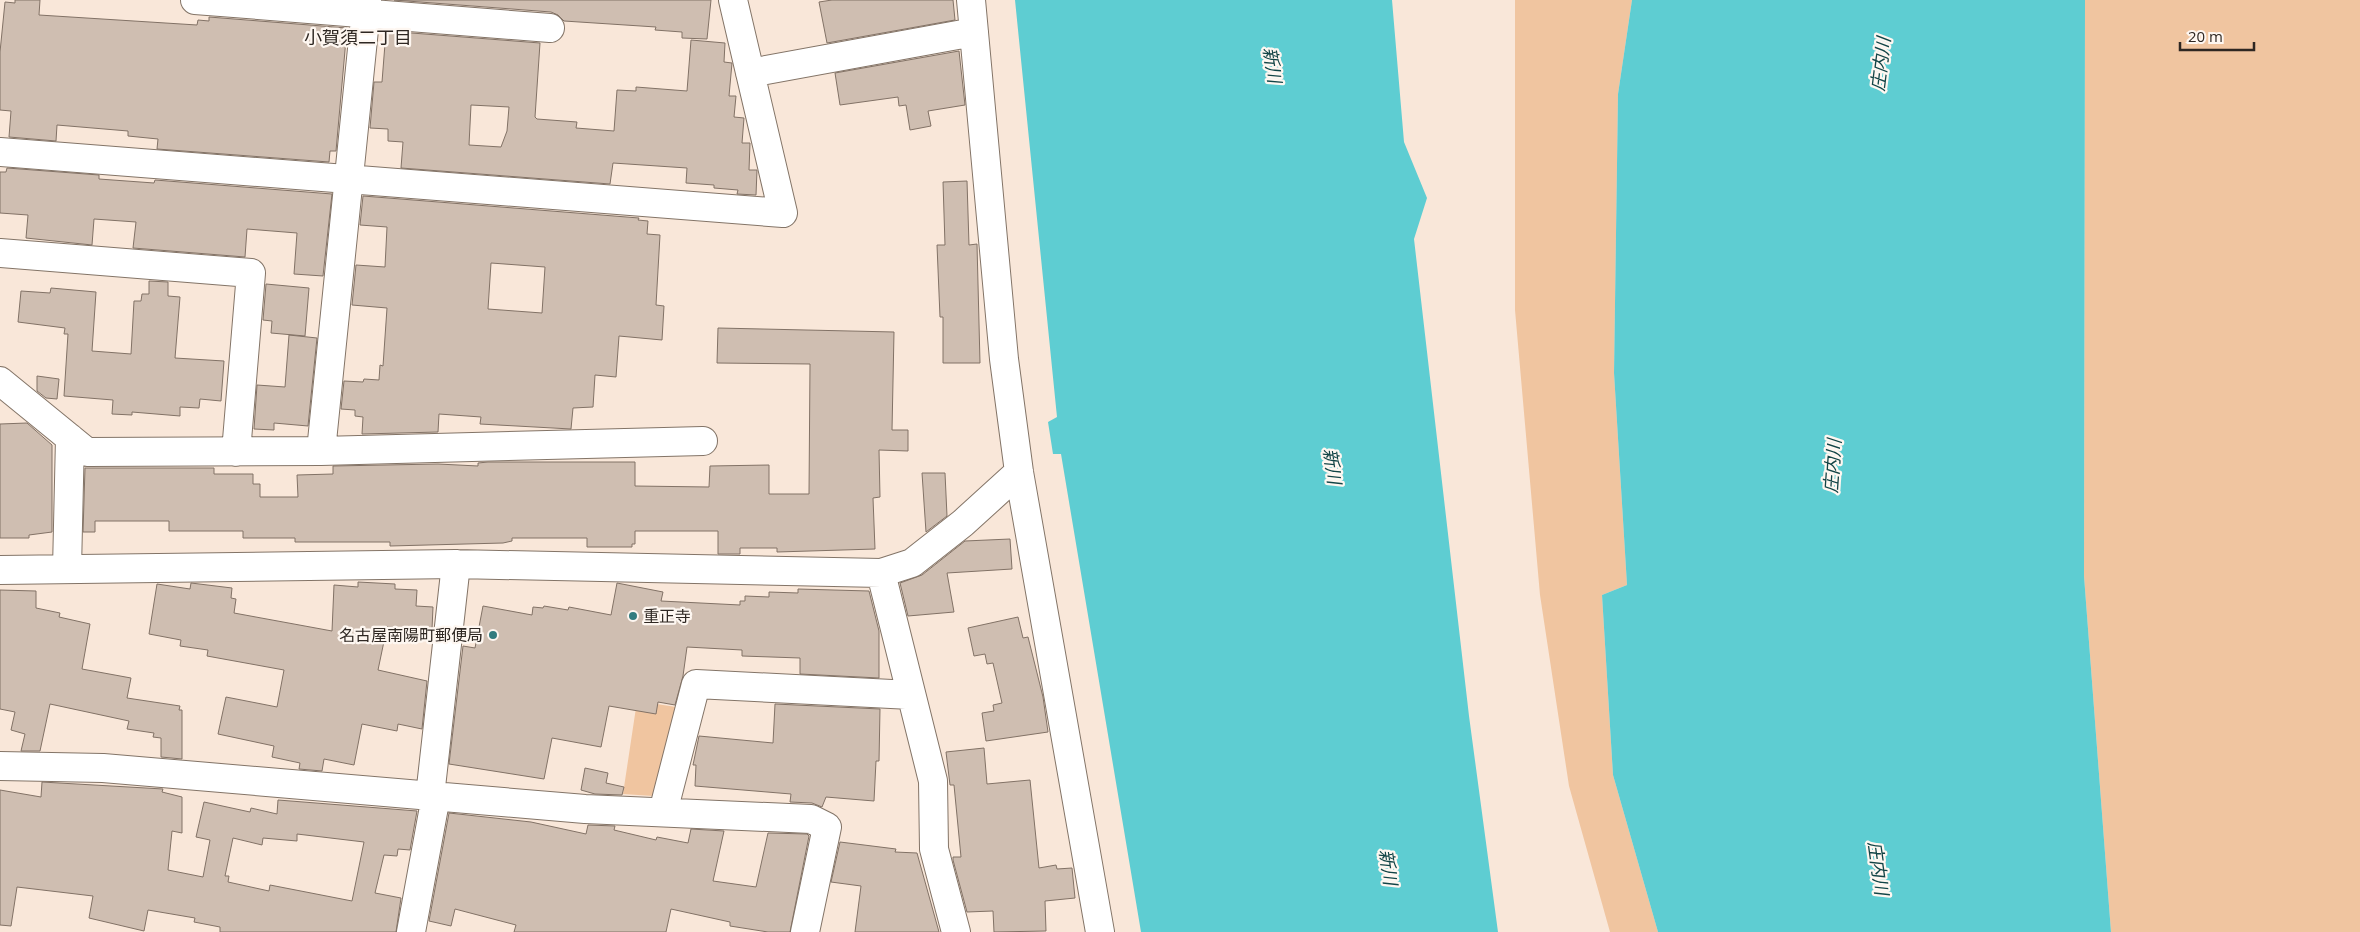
<svg xmlns="http://www.w3.org/2000/svg" width="2360" height="932" font-family="'Open Sans','Noto Sans JP',sans-serif">
	<style>
		.green { fill: #f0c5a0 }
		.water { fill: #5ecdd2 }
		.building { fill: #cfbeb1; stroke: #827266; fill-rule: evenodd }
		.lines { fill: none; stroke-linecap: round; stroke-linejoin: round }
		.minor-casing { stroke: #837467; stroke-width: 30 }
		.minor { stroke: #fff; stroke-width: 28 }
		.poi-dot { fill: #327c7f; stroke: #fef7f1; stroke-width: 2 }
		.labels { text-anchor: middle; dominant-baseline: central; stroke-width: 4.5; stroke-linejoin: round; paint-order: stroke }
		.poi-label { font-size: 16px; fill: #2e2722; stroke: #fef7f1; text-anchor: start }
		.neighbourhood-label { font-size: 18px; fill: #2e2722; stroke: #fef7f1 }
		.water-label { font-size: 18px; font-style: italic; fill: #114446; stroke: #fef7f1 }
	</style>
	<rect width="100%" height="100%" fill="#f9e7d9"/>
	<path class="green" d="M1515 0H1632L1618 94 1614 373 1627 585 1602 595 1613 775 1658 932H1610L1569 786 1540 595 1515 310Z
		M2085 0H2360V932H2111L2084 576Z
		M637 701 676 707 653 796 623 794Z"/>
	<path class="water" d="M1015 0H1392L1404 142 1427 198 1414 239 1469 716 1498 932H1141L1061 454H1053L1048 422 1057 417Z
		M1632 0H2085L2084 576 2111 932H1658L1613 775 1602 595 1627 585 1614 373 1618 94Z"/>
	<path class="building" d="M15 0H40L39 15 197 25 198 20 209 21V17L347 28 336 151H330L329 162 157 149 158 139 128 136V131L57 125 56 141 9 137 11 111 0 110V52L5 2 15 3Z
		M394 0H711L707 39 682 38V32L655 30 656 27 564 21 558 15 551 12Z
		M832 0H953L955 20 827 43 819 2Z
		M386 31 540 43 535 117 537 119 577 122 576 128 614 131 617 90 636 91V87L687 91 691 40 725 43 724 62 732 63 729 96H736L734 117 744 118 742 143H750L749 170H757L756 195 737 194 738 190 714 188V185L686 183 687 168 613 163 610 184 401 168 403 142 388 141V129L370 128 374 82H382ZM471 105 509 107 507 131 501 147 469 145Z
		M959 51 965 105 928 111 931 126 910 130 906 105 899 106 898 97 840 105 835 73Z
		M7 168 99 175V179L154 183 155 180 332 194 323 276 294 274 297 233 247 229 245 257 133 248 136 222 94 219 92 245 26 238 28 215 0 213V172H6Z
		M967 181 969 245 977 244 980 363H943V317H940L937 245H945L943 182Z
		M363 196 639 218 638 220 648 221 647 234 660 235 656 305 664 306 662 340 619 336 616 377 595 375 593 407 573 408 571 429 480 424 481 417 439 414 438 432 362 434 363 417 355 416V410L341 409 344 381 363 382 364 379 379 380 380 365 383 366 387 308 352 305 356 265 385 267 387 227 360 225ZM491 263 545 267 542 313 488 309Z
		M149 281 168 282V296L180 297 175 358 224 361 221 401 200 399 199 408 180 407V416L132 412V415L112 414 113 400 64 396 68 334H64L65 328 18 322 21 291 50 293 51 288 96 292 92 351 131 354 134 301H141L142 294H149Z
		M266 284 309 288 305 336 271 333 272 321 263 320Z
		M718 328 894 332 892 430H908V451L879 450 880 497 873 498 875 549 777 552V548H740V554H718V531H635V544H632V547H587V538H512V541L503 543 390 546V542H295V538H243V531H169V521H95V532H83L85 468H214V474H253V484H260V497H298L297 475 333 474V466L438 464 478 466V463L488 462H635V486L709 487 710 466 769 465V494H809L810 364 717 363Z
		M289 335 317 338 308 426 274 423V430L254 429 257 385 285 387Z
		M37 376 59 379 57 399 46 398 37 391Z
		M27 423 52 445V532L29 535V538H0V424Z
		M922 473H945L947 516 926 532Z
		M1010 539 1012 569 947 573 954 612 908 616 900 583 922 575 965 541Z
		M358 582 395 584V589L417 590 416 606 433 607 432 629 387 627 378 670 427 681 422 729 398 724 397 731 362 724 354 765 324 759 322 771 299 769 300 763 272 757 274 746 218 734 226 697 277 707 284 670 207 656 208 650 180 646 181 640 149 634 157 584 190 589 191 583 232 588 231 598 236 599 234 613 332 631 334 585 358 587Z
		M617 583 663 592 661 601 740 605V601H745V596L769 597V592L798 593V589L869 591 879 631V678L800 674V658L742 656V650L687 647 683 676 675 705 658 702 656 714 609 706 601 747 552 738 544 779 449 764 463 646 475 648 483 606 532 615 533 607 543 608 544 606 568 610 569 607 611 615Z
		M0 590 36 591V608L60 613 59 617 90 624 82 669 131 678 127 698 180 706 179 710H182V759L161 757V738L153 737 154 733 127 729 129 721 50 704 40 751H21L25 734 11 730 15 712 0 709Z
		M1018 617 1023 638 1028 637 1043 697 1048 732 986 741 982 713 994 711 993 705 1002 703 993 663 987 664 985 654 974 656 968 628Z
		M775 704 880 709 879 761H876L874 801 826 797 822 807 812 803 790 802 791 794 695 786 696 765H693L699 736 773 743Z
		M984 748 987 784 1030 780 1039 868 1056 865 1057 869 1072 868 1075 898 1045 901 1046 931 994 932 993 911 967 912 953 860V857H961L954 785H950L946 752Z
		M585 768 608 773 606 783 624 787 622 795 595 794 581 790Z
		M42 782 163 789 162 792 182 797V833L172 831 168 870 203 877 210 840 196 837 204 802 250 812 251 808 277 814 278 800 417 811 410 850 398 849 397 856 384 855 375 893 401 898 396 932H220V927L194 922 195 918 148 910 144 931 89 918 93 896 17 887 11 926 0 925V790L41 797ZM297 834 364 842 352 901 270 885 269 891 228 882 229 876H225L233 838 262 845 263 838 297 841Z
		M449 813 531 822 586 834 588 825 615 826 614 830 656 840 657 837 688 843 691 829 724 831 713 881 756 887 768 833 807 834 809 836 790 932H768L730 926V922L671 909 666 932H514L516 925 455 909 451 926 429 921Z
		M840 842 896 849 895 852 917 853 939 932H855L861 886 831 882Z"/>
	<g class="lines">
		<g class="minor-casing">
			<path id="minor" d="M195 0 550 28
				M971 0 1004 359 1019 472 1100 932
				M750 73 974 32
				M0 152 783 213 733 0
				M0 253 251 273 236 452
				M0 381 87 452 321 451 703 441
				M321 451 367 0
				M67 569 70 438
				M0 570 456 564 881 573 912 563 963 523 1019 472
				M881 573 933 781 934 849 956 932
				M0 766 103 768 585 809 811 819 827 827 805 932
				M430 796 456 564
				M663 812 696 684 911 695
				M411 932 436 796"/>
		</g>
		<use href="#minor" class="minor"/>
	</g>
	<g class="poi-dot">
		<circle cx="633" cy="616" r="5"/>
		<circle cx="493" cy="635" r="5"/>
	</g>
	<g class="labels">
		<g class="poi-label">
			<text x="643" y="616">重正寺</text>
			<text x="483" y="635" text-anchor="end">名古屋南陽町郵便局</text>
		</g>
		<g class="neighbourhood-label">
			<text x="358" y="37">小賀須二丁目</text>
		</g>
		<g class="water-label">
			<text transform="translate(1880 64) rotate(-83)">庄内川</text>
			<text transform="translate(1273 65) rotate(81)">新川</text>
			<text transform="translate(1333 466) rotate(82)">新川</text>
			<text transform="translate(1832 466) rotate(-86)">庄内川</text>
			<text transform="translate(1389 867) rotate(82)">新川</text>
			<text transform="translate(1879 868) rotate(82)">庄内川</text>
		</g>
	</g>
	<path d="M2180 42v8h74v-8" fill="none" stroke="#2e2722" stroke-width="2.5"/>
	<text x="2188" y="42" font-size="15" fill="#2e2722" stroke="#fef7f1" stroke-width="4" paint-order="stroke">20 m</text>
</svg>
